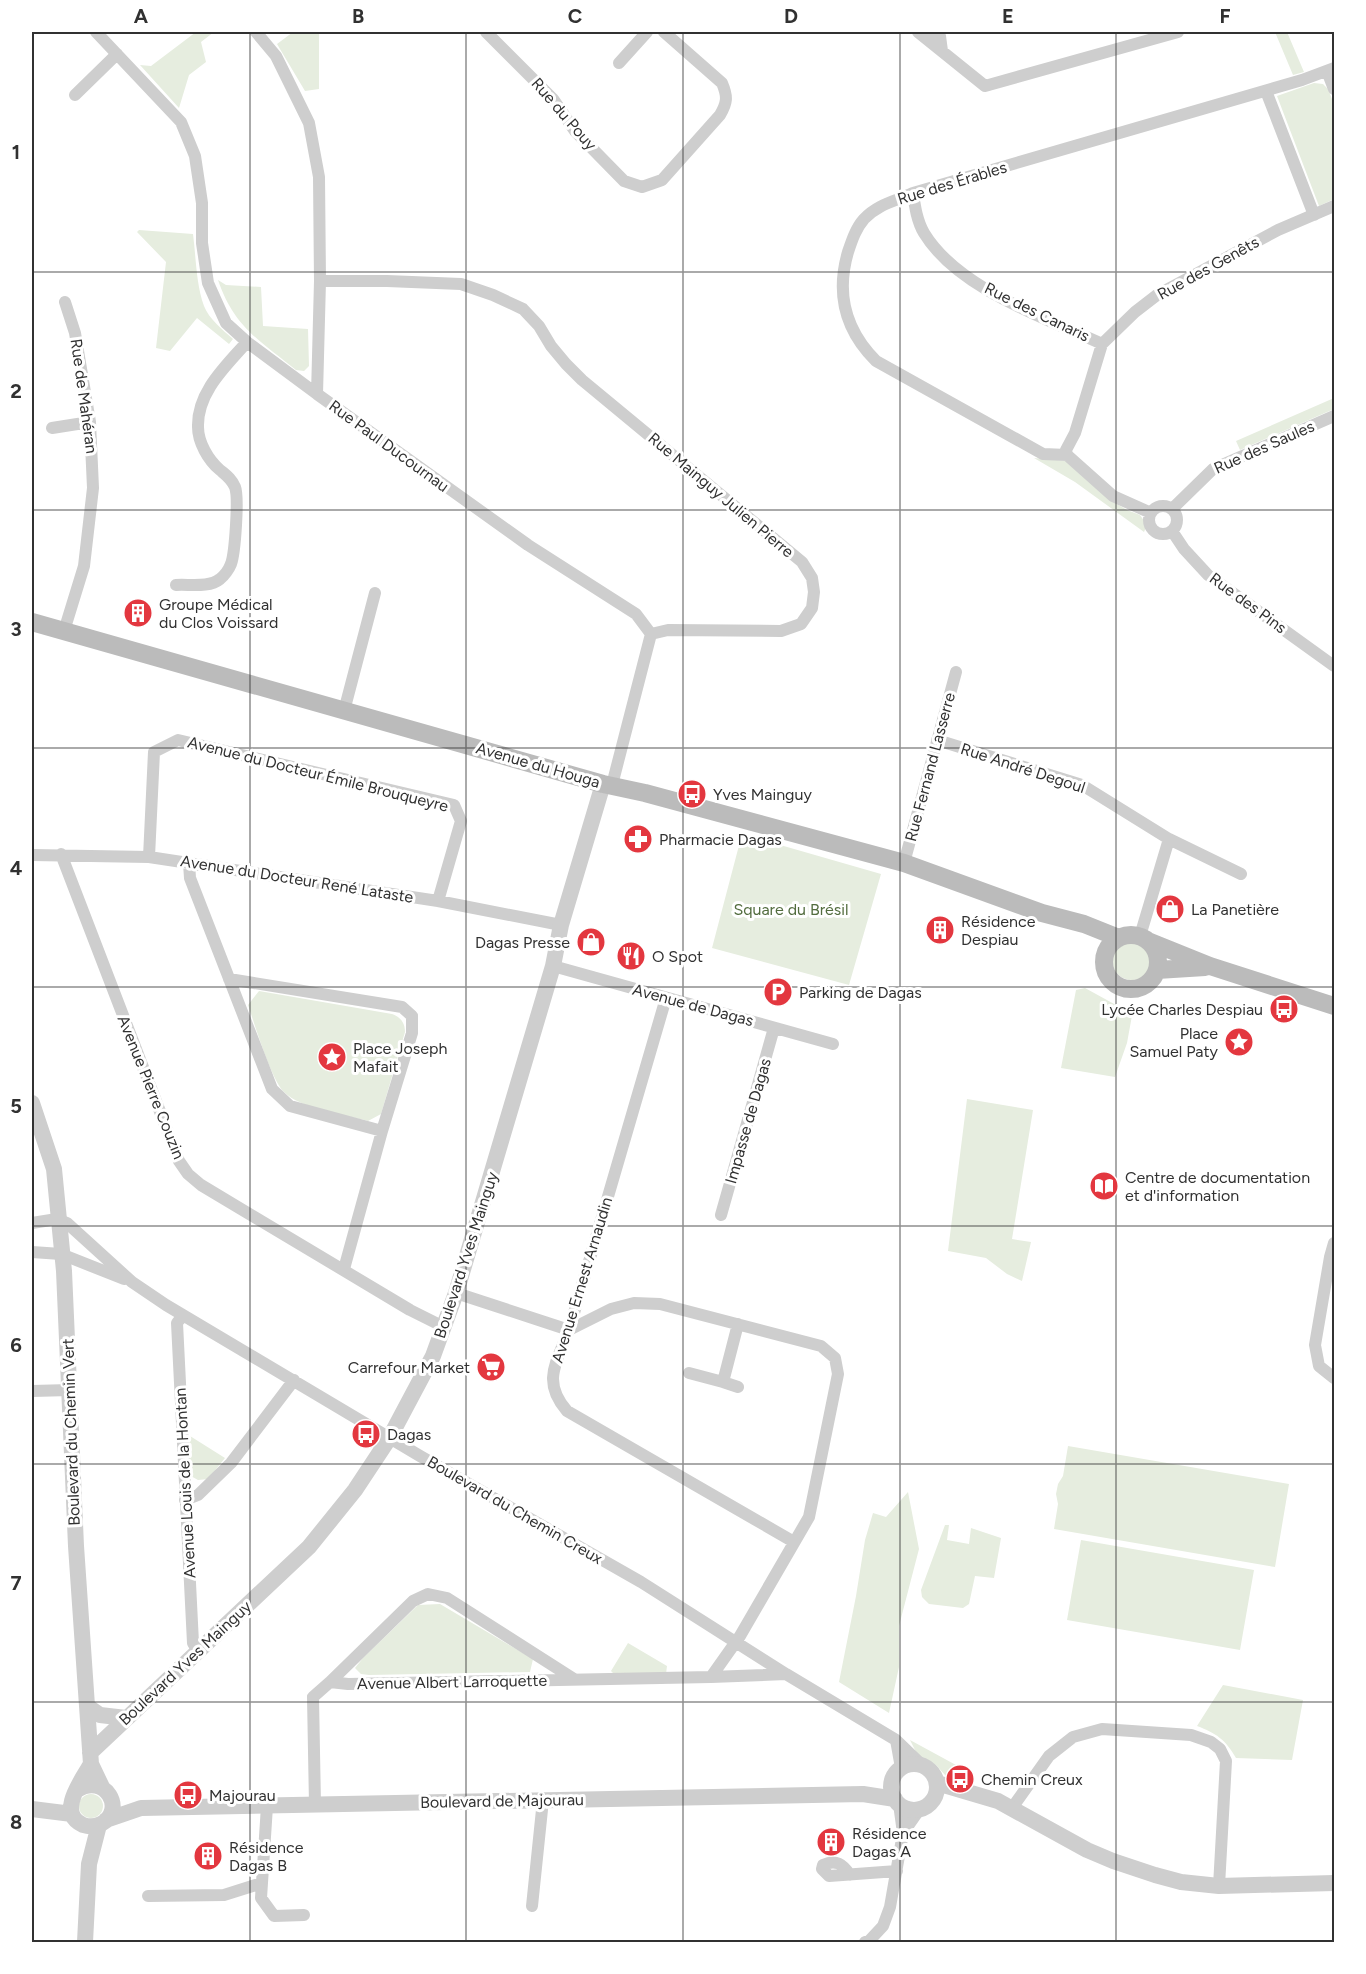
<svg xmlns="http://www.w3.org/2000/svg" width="1366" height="1974" font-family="Figtree,sans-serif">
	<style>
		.green { fill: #e6eddf }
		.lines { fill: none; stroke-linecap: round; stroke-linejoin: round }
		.minor { stroke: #cecece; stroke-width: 12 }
		.tertiary { stroke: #cecece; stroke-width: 16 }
		.secondary { stroke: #bbb; stroke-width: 18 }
		.grid { fill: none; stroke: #313131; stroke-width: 1.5; stroke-opacity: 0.55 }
		.labels { text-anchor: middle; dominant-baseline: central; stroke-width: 6; stroke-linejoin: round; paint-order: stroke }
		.street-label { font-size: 16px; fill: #313131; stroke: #fff }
		.poi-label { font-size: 16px; fill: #313131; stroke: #fff; text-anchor: start }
		.park-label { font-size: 16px; fill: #526c3e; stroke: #fff }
		.neatline { fill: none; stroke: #313131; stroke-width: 2 }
		.grid-label { font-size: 20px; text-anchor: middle; font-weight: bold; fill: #313131 }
	</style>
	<rect width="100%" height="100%" fill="#fff"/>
	<path class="green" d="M196 32H214L201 42 206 62 189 75 179 108 140 65 151 66Z
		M293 32H319V89L305 91 277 44Z
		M1275 32H1287L1304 72 1293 75Z
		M1314 83 1323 84 1328 89 1334 104V199L1319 206 1277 96Z
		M139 230 193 234C196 257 196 284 204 306 209 319 223 330 233 339L229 344 197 318 170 351 156 348 166 262 137 232Z
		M218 280 226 285 261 287 263 326 308 329 309 366 304 371 296 370C259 340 234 327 218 280Z
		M1334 398V409L1240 450 1236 441Z
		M1034 458 1068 461 1107 498 1127 510 1140 515 1147 525 1144 532 1075 482Z
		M742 834 881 874 849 985 712 948Z
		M1112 960a20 20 0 1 1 40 0a20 20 0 1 1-40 0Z
		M1085 988 1116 1005 1133 1010 1127 1043 1115 1077 1061 1068 1076 990Z
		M259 991 392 1014C400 1017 405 1022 405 1032L381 1114 368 1121C345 1115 301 1109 284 1092 271 1079 255 1025 248 1005Z
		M967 1099 1033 1110 1012 1239 1031 1242 1022 1281 1007 1274 986 1258 948 1251Z
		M190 1436 225 1458 208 1479 198 1480 189 1475 187 1443Z
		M1068 1446 1289 1484 1275 1567 1054 1529 1058 1504 1056 1494 1058 1484 1063 1476Z
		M908 1492 919 1549 899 1626V1667L889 1713 839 1682 856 1596 865 1540 873 1513 886 1517Z
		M945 1525H949L947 1540 969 1544 971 1528 1001 1538 994 1578 975 1576 969 1604 963 1608 929 1604 922 1597 921 1590Z
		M1081 1540 1254 1570 1240 1650 1067 1620Z
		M440 1604 533 1659 530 1672 369 1675 361 1674 355 1668 363 1658 418 1605Z
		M628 1643 667 1666 666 1674 615 1675 611 1671Z
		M1223 1685 1303 1700 1292 1760 1236 1758C1226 1740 1216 1733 1197 1726Z
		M910 1740 967 1771V1773L946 1776 936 1765 918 1756Z
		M79 1806a12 12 0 1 1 24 0a12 12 0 1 1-24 0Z"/>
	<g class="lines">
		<path class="minor" d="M96 32 181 122 195 156 202 203V243L208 283 226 323 247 342 317 394
			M256 32 276 56 309 123 319 177 320 281 317 394 528 545 636 614 651 634
			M486 32 553 99 575 131 624 181 642 187 662 180 720 115C727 103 728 97 722 83L664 32
			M918 32 985 86 1178 32
			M935 32 940 36 942 51
			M619 63 647 32
			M1327 71 1334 89
			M1266 91 1314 215
			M75 95 117 54
			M913 193C915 207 917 221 924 233 958 289 1046 318 1102 344
			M320 281H387L461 284 493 295 523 309 539 326 551 346 566 364 582 380 802 562 812 578 814 592 812 608 801 624 781 631 668 630 651 634 612 785
			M52 428 90 422
			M1067 455 1066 450 1075 433 1102 344 1135 312 1157 295 1278 230 1334 206
			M1149 520a14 14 0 1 1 28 0a14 14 0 1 1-28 0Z
			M1172 509 1213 469 1334 416
			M1151 513 1113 496 1067 455 1043 454 876 361C845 330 836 293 848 252 852 240 856 228 864 219 878 204 896 201 913 193L1302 80 1334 68
			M1172 531 1184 549 1208 575 1334 666
			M176 585C189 584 209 588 220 579 224 576 229 569 231 564 235 553 239 497 235 487 232 479 226 475 220 470 208 460 198 442 198 427 197 392 226 366 247 342
			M64 631 84 566 93 488 90 422 75 333 65 302
			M344 711 375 593
			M937 740 1082 785 1169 839 1241 874
			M61 854 179 1161 188 1174 201 1185 410 1310 444 1327
			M32 855 149 857 438 901 561 925
			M149 857 154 752 178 740 454 805 461 821 438 901
			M189 863 190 878 272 1089 290 1106 382 1131
			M904 863 956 672
			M1140 936 1169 839
			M553 966 833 1044
			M229 979 402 1007 412 1016V1033L382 1131 344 1269
			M666 998 569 1330C557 1362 541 1381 567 1411L794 1542
			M721 1215 774 1028
			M32 1223 57 1219 67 1223 132 1282 166 1305 420 1456 641 1582 786 1674 896 1740 923 1766
			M1334 1243 1330 1257 1315 1345 1319 1366 1334 1378
			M32 1252 61 1254 124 1279
			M183 1315 177 1323 193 1643 198 1651
			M689 1373 723 1382 738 1387
			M723 1382 738 1324
			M32 1391 70 1390
			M185 1500 198 1495 231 1463 294 1380
			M711 1677 786 1674
			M330 1682 413 1601 428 1594 447 1598 574 1679
			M896 1740 901 1768
			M315 1805 313 1697 330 1682 348 1684 711 1677 740 1636 809 1517 838 1374 835 1358 821 1346 660 1304 634 1303 611 1309 569 1330 456 1293
			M267 1806 261 1898 274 1916 304 1915
			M1012 1808 1049 1756 1073 1737 1102 1729 1191 1735 1211 1742 1220 1749 1226 1761 1219 1886
			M903 1833 919 1810
			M850 1875C843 1864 836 1859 823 1865L822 1869 829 1876 897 1871
			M148 1896 224 1895 262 1883
			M532 1906 543 1800
			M865 1942 869 1941 883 1926 890 1907 903 1833 899 1804"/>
		<path class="tertiary" d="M32 1103 54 1169 64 1271 76 1546 91 1764 102 1787
			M87 1706 100 1715 126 1718
			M90 1753 309 1547 355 1490 390 1437 433 1356 456 1293 553 966 561 925 603 784
			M891 1787a23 23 0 1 1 46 0a23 23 0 1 1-46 0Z
			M937 1783 998 1801 1087 1850 1113 1861 1155 1875 1181 1882 1219 1886 1334 1883
			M77 1790C105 1772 127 1810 101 1824 95 1827 89 1827 83 1825 56 1813 82 1780 91 1764
			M32 1809 72 1814
			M106 1820 141 1808 863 1794 895 1799
			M85 1942 89 1864 99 1825"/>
		<path class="secondary" d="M32 622 603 784 645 793 904 863 1042 913 1084 924 1119 938
			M1104 962a27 27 0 1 1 54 0a27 27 0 1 1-54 0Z
			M1148 941 1210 966 1334 1006
			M1157 970 1205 967"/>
	</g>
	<path class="grid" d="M250 32V1942M466 32V1942M683 32V1942M900 32V1942M1116 32V1942M32 272H1334M32 510H1334M32 748H1334M32 987H1334M32 1226H1334M32 1464H1334M32 1702H1334"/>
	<defs>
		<g id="building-disc" transform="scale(1.5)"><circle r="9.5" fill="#e3373f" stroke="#fff"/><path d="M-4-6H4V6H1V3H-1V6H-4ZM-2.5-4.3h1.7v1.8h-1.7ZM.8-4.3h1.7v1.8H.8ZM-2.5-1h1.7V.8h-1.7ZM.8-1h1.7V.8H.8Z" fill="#fff"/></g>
		<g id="bus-disc" transform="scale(1.5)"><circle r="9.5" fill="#e3373f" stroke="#fff"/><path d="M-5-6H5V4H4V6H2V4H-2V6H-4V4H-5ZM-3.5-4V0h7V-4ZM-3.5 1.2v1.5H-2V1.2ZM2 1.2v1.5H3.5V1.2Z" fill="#fff"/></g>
		<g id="pharmacy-disc" transform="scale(1.5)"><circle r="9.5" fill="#e3373f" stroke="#fff"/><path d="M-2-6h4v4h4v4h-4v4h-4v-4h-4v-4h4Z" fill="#fff"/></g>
		<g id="shop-disc" transform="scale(1.5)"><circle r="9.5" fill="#e3373f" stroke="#fff"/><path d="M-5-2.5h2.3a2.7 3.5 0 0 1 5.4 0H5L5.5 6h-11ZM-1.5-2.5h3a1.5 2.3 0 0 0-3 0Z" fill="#fff"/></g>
		<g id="restaurant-disc" transform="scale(1.5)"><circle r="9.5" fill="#e3373f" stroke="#fff"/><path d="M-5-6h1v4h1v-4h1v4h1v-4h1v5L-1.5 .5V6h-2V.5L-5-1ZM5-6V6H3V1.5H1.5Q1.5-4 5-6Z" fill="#fff"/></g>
		<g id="parking-disc" transform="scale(1.5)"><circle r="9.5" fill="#e3373f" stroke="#fff"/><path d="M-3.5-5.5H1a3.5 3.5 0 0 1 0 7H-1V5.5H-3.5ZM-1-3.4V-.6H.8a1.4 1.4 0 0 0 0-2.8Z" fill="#fff"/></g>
		<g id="sight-disc" transform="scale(1.5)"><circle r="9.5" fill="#e3373f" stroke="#fff"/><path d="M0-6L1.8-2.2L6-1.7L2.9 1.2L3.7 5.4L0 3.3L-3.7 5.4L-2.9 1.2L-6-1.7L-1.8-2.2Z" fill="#fff"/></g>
		<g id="library-disc" transform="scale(1.5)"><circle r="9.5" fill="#e3373f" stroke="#fff"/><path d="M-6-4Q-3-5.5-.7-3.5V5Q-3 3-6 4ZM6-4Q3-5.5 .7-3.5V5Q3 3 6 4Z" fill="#fff"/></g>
		<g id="supermarket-disc" transform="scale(1.5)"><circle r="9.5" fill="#e3373f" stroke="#fff"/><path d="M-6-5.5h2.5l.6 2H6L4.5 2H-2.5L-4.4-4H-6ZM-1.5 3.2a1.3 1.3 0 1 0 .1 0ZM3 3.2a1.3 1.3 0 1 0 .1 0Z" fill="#fff"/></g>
	</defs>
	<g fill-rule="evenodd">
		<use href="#building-disc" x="138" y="613"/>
		<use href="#bus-disc" x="692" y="794"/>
		<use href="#pharmacy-disc" x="638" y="839"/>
		<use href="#shop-disc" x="1170" y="909"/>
		<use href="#building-disc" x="940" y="930"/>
		<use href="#shop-disc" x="591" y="942"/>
		<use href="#restaurant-disc" x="631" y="956"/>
		<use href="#parking-disc" x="778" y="992"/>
		<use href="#bus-disc" x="1284" y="1009"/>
		<use href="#sight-disc" x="1239" y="1042"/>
		<use href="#sight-disc" x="332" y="1057"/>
		<use href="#library-disc" x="1104" y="1186"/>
		<use href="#supermarket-disc" x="491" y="1367"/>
		<use href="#bus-disc" x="366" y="1434"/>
		<use href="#bus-disc" x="960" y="1779"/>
		<use href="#bus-disc" x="188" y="1795"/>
		<use href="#building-disc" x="831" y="1842"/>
		<use href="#building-disc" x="208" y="1856"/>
	</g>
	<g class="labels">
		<g class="street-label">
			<text transform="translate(564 114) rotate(49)">Rue du Pouy</text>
			<text transform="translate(952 183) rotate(-17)">Rue des Érables</text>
			<text transform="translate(1208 268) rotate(-29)">Rue des Genêts</text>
			<text transform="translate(1037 312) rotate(26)">Rue des Canaris</text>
			<text transform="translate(84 396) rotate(82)">Rue de Mahéran</text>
			<text transform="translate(389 446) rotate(36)">Rue Paul Ducournau</text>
			<text transform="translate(1264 447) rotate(-24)">Rue des Saules</text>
			<text transform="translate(721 495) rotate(40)">Rue Mainguy Julien Pierre</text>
			<text transform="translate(1248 603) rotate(36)">Rue des Pins</text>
			<text transform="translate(538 765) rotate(16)">Avenue du Houga</text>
			<text transform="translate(930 767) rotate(-75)">Rue Fernand Lasserre</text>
			<text transform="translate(1023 768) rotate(18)">Rue André Degoul</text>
			<text transform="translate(318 774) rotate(14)">Avenue du Docteur Émile Brouqueyre</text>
			<text transform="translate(297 879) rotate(9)">Avenue du Docteur René Lataste</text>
			<text transform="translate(693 1005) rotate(15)">Avenue de Dagas</text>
			<text transform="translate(151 1087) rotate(68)">Avenue Pierre Couzin</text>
			<text transform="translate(748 1121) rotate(-74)">Impasse de Dagas</text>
			<text transform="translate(466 1255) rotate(-72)">Boulevard Yves Mainguy</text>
			<text transform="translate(582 1280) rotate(-73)">Avenue Ernest Arnaudin</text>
			<text transform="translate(71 1432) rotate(-92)">Boulevard du Chemin Vert</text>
			<text transform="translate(185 1483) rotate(-93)">Avenue Louis de la Hontan</text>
			<text transform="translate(515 1510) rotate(30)">Boulevard du Chemin Creux</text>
			<text transform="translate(185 1663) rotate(-43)">Boulevard Yves Mainguy</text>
			<text transform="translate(452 1682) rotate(-1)">Avenue Albert Larroquette</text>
			<text transform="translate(502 1801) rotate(-1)">Boulevard de Majourau</text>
		</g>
		<g class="poi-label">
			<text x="159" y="604">Groupe Médical<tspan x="159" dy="18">du Clos Voissard</tspan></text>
			<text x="713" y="794">Yves Mainguy</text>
			<text x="659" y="839">Pharmacie Dagas</text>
			<text x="1191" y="909">La Panetière</text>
			<text x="961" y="921">Résidence<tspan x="961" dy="18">Despiau</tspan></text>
			<text x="570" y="942" text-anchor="end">Dagas Presse</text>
			<text x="652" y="956">O Spot</text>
			<text x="799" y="992">Parking de Dagas</text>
			<text x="1263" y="1009" text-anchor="end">Lycée Charles Despiau</text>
			<text x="1218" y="1033" text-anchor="end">Place<tspan x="1218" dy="18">Samuel Paty</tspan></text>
			<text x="353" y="1048">Place Joseph<tspan x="353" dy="18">Mafait</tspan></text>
			<text x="1125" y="1177">Centre de documentation<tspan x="1125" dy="18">et d'information</tspan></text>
			<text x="470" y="1367" text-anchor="end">Carrefour Market</text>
			<text x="387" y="1434">Dagas</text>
			<text x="981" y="1779">Chemin Creux</text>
			<text x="209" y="1795">Majourau</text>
			<text x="852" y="1833">Résidence<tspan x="852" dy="18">Dagas A</tspan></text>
			<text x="229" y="1847">Résidence<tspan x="229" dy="18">Dagas B</tspan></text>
		</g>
		<g class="park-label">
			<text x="791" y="909">Square du Brésil</text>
		</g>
	</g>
	<rect width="1366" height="1974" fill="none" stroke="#ffffff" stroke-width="66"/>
	<rect x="33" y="33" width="1300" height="1908" class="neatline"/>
	<g class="grid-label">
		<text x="141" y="23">A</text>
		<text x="358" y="23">B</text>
		<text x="575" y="23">C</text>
		<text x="791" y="23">D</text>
		<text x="1008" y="23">E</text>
		<text x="1225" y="23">F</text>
		<text x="16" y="159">1</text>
		<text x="16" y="398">2</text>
		<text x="16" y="636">3</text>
		<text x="16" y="875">4</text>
		<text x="16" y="1113">5</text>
		<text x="16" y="1352">6</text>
		<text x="16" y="1590">7</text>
		<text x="16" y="1829">8</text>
	</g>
</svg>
